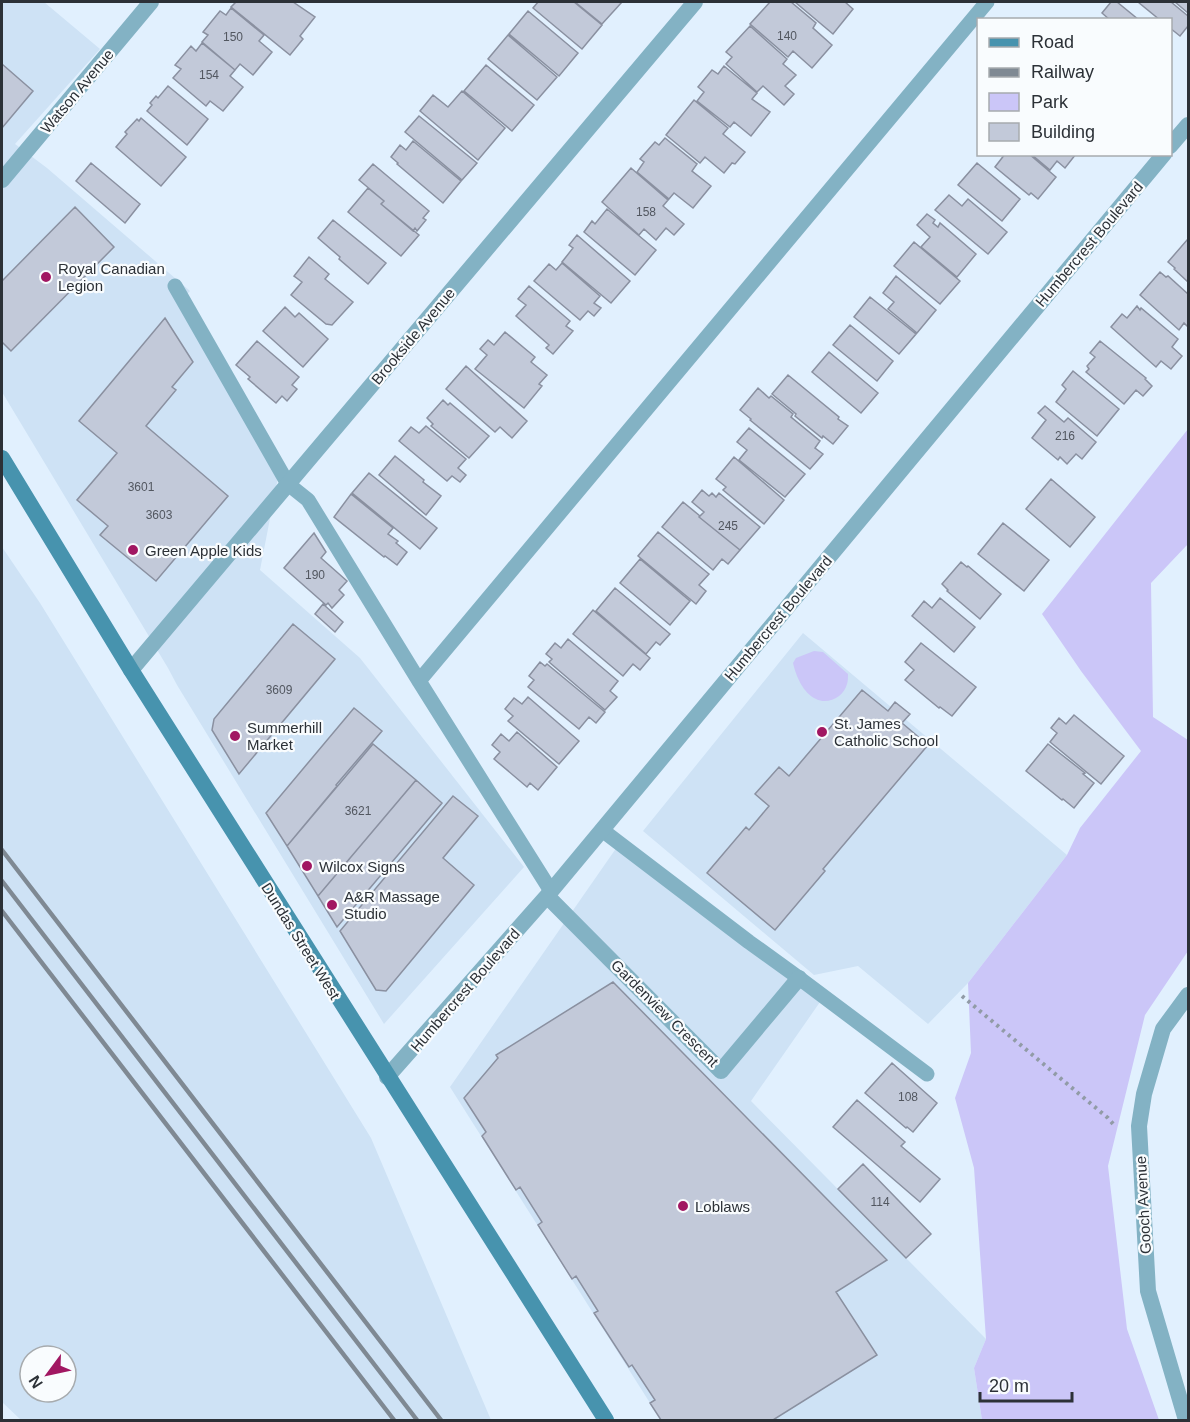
<svg xmlns="http://www.w3.org/2000/svg" width="1190" height="1422" font-family="Arial,sans-serif">
	<style>
		.built { fill: #cee2f5; fill-rule: evenodd }
		.green { fill: #cbc6f8 }
		.building { fill: #c2c9d9; stroke: #8a90a0; stroke-width: 1.5 }
		.lines { fill: none; stroke-linecap: round; stroke-linejoin: round }
		.path { stroke: #919ba6; stroke-width: 4; stroke-dasharray: 3 4.5; stroke-linecap: butt }
		.service { stroke: #83b2c4; stroke-width: 15 }
		.minor { stroke: #83b2c4; stroke-width: 16 }
		.secondary { stroke: #4793ae; stroke-width: 16 }
		.rail { stroke: #7f8993; stroke-width: 4.5 }
		.poi-dot { fill: #a11762; stroke: #f9fcfe; stroke-width: 2 }
		.labels { text-anchor: middle; dominant-baseline: central; stroke-width: 4.5; stroke-linejoin: round; paint-order: stroke }
		.number-label { font-size: 12px; fill: #525760 }
		.street-label { font-size: 15px; fill: #2c3137; stroke: #f9fcfe }
		.poi-label { font-size: 15px; fill: #2c3137; stroke: #f9fcfe; text-anchor: start }
	</style>
	<rect width="100%" height="100%" fill="#e1f0fe"/>
	<path class="built" d="M2 2H44L100 49 15 144 47 168 190 291 180 301 281 462 260 570 360 658 524 867 384 1024 177 685 168 668 2 392Z
		M2 547 40 603 371 1138 491 1420H21L2 1402ZM30 1356H66V1392H30Z
		M803 633 1067 855 968 983 928 1024 858 966 814 975 643 831Z
		M617 847 820 1002 751 1101 986 1339 974 1368 982 1420H661L650 1403 450 1087Z"/>
	<path class="green" d="M1188 429V544L1151 583 1153 717 1188 740V951L1145 1015 1108 1166 1127 1329 1159 1420H982L974 1368 986 1339 974 1168 955 1098 971 1053 968 983 1067 855 1080 828 1141 751 1081 671 1042 614Z
		M814 651 823 652 848 674C848 677 848 682 847 684 844 697 828 705 816 699 803 693 796 676 793 663L796 658Z"/>
	<path class="building" d="M236 2H293L315 17 300 36 303 39 290 55 231 7Z
		M538 2H574L602 25 582 49 533 8Z
		M575 2H622L602 24Z
		M770 2H791L816 23 813 28 832 45 812 68 793 51 788 57 750 24Z
		M795 2H845L853 9 833 34Z
		M1111 2H1117L1139 20H1110L1102 13Z
		M1138 2H1171L1188 16V26L1180 36 1170 28V20H1160Z
		M1175 2H1188V13Z
		M231 8 264 35 259 41 272 52 253 75 240 64 235 70 202 42 208 35 203 32 220 11 226 15Z
		M528 11 578 53 559 76 509 34Z
		M750 26 787 59 783 64 796 75 785 86 794 94 784 105 763 86 757 92 726 64 732 57 726 52Z
		M508 35 557 77 537 100 488 59Z
		M202 43 235 70 230 76 243 87 223 111 210 101 206 106 173 78 181 69 175 65 191 46 196 51Z
		M2 64 33 91 2 128Z
		M486 65 534 105 512 131 464 91Z
		M724 66 757 93 752 99 770 112 751 136 734 122 730 127 697 101 704 92 698 87 712 70 718 74Z
		M168 86 208 119 187 145 147 111 152 105 150 103 156 96 158 98Z
		M462 91 505 128 478 160 420 111 433 95 448 107Z
		M694 100 728 128 723 134 745 152 735 164 732 163 724 173 705 157 700 163 666 135Z
		M419 116 477 163 462 180 405 132Z
		M141 118 186 157 161 186 116 147 127 134 125 132 137 119 139 121Z
		M665 138 697 164 692 171 711 186 693 208 674 193 669 199 637 172 644 162 640 159 655 142 659 145Z
		M413 141 461 181 443 203 397 164 398 163 391 157 400 145 406 150Z
		M1005 154H1029L1056 177 1038 199 1031 193 1029 195 995 167Z
		M1031 154H1076L1065 168 1057 161 1050 170Z
		M91 163 140 204 125 223 76 181Z
		M977 163 1020 199 1002 221 958 185Z
		M373 164 429 211 423 218 426 220 417 231 415 228 413 231 381 204 384 201 359 180Z
		M631 168 668 200 663 206 684 224 674 235 666 228 656 240 644 229 639 235 602 202Z
		M368 188 384 201 381 204 419 235 401 256 348 212Z
		M949 195 962 206 968 199 1007 232 988 254 935 210Z
		M75 207 114 247 11 351 2 342V281Z
		M607 209 656 250 635 275 584 232 592 221 595 224Z
		M927 214 935 220 933 223 938 227 940 223 976 254 957 277 921 247 930 237 917 225Z
		M333 220 386 263 368 284 339 259 340 257 318 238Z
		M577 235 630 281 611 303 562 262 573 248 569 245Z
		M1187 240 1188 241V282L1174 269 1175 268 1168 262Z
		M914 242 960 281 940 304 894 266Z
		M309 257 329 274 325 279 353 302 332 325 326 324 291 295 302 282 294 276Z
		M562 263 600 296 594 303 601 308 594 316 588 311 580 320 534 281 549 264 556 270Z
		M1160 272 1166 277 1168 276 1188 294V327L1184 323 1179 330 1140 295Z
		M896 276 936 310 917 333 888 309 894 302 883 293Z
		M529 286 570 321 566 326 573 331 553 354 546 348 549 345 516 316 526 305 518 299Z
		M870 297 916 334 899 354 854 317Z
		M1137 306 1140 310 1141 308 1178 339 1172 347 1182 356 1171 369 1161 361 1156 367 1111 327 1122 314 1127 318Z
		M285 307 295 317 299 313 328 339 303 367 263 331Z
		M165 318 193 362 172 387 176 390 146 426 228 496 156 581 100 535 108 526 77 500 117 453 79 421Z
		M850 325 893 361 877 381 833 345Z
		M505 332 535 357 531 362 547 375 539 384 542 386 524 408 475 369 487 355 480 349 488 340 494 345Z
		M257 341 299 377 292 385 297 389 287 401 282 396 276 403 248 379 250 377 236 365Z
		M1100 341 1146 378 1145 379 1152 386 1143 396 1136 390 1124 404 1086 372 1089 369 1087 366 1095 357 1090 353Z
		M829 352 878 393 861 413 812 372Z
		M466 366 527 421 512 438 500 427 495 432 446 389Z
		M1073 371 1119 409 1097 436 1056 402 1066 389 1062 385Z
		M788 375 839 417 838 419 848 426 833 444 823 436 822 438 795 416 796 414 772 394Z
		M758 388 769 398 771 396 793 414 791 417 820 441 815 448 823 454 810 469 750 420 751 419 740 410Z
		M443 400 448 405 450 403 489 436 469 458 431 426 433 424 427 418Z
		M1045 406 1064 422 1068 418 1096 442 1082 459 1076 454 1067 464 1060 457 1058 460 1032 438 1046 420 1038 413Z
		M426 426 466 459 458 468 466 475 460 482 452 476 447 481 399 441 411 427 419 433Z
		M749 428 805 474 785 497 739 460 747 450 737 442Z
		M395 456 424 480 423 482 441 496 426 515 379 475Z
		M734 457 784 500 764 524 723 490 726 487 716 479Z
		M369 473 437 528 420 549 352 493Z
		M1051 479 1095 517 1070 547 1026 509Z
		M702 490 709 496 712 493 716 497 719 493 760 527 740 550 699 517 704 512 692 502Z
		M351 494 393 528 388 534 398 541 396 543 407 552 397 565 385 556 384 557 334 517Z
		M683 502 700 516 699 517 740 550 728 564 722 559 713 570 662 527Z
		M1003 523 1049 560 1024 591 978 554Z
		M658 532 709 574 699 585 706 591 696 604 638 556Z
		M314 533 326 552 321 558 347 581 339 590 344 595 332 608 328 603 326 605 284 568Z
		M640 559 690 601 670 625 620 583Z
		M961 562 967 567 968 566 1001 594 980 619 947 591 948 590 942 584Z
		M615 588 670 634 660 645 656 642 646 654 596 611Z
		M940 598 975 627 954 652 912 616 924 601 932 608Z
		M323 604 343 622 335 632 315 614Z
		M593 610 650 658 640 670 633 664 623 676 573 634Z
		M293 624 335 659 239 774 212 730 214 719Z
		M568 639 618 681 610 691 617 697 605 710 549 662 552 659 546 654 555 643 561 648Z
		M921 643 976 687 952 716 940 707 939 708 905 680 914 670 905 662Z
		M540 662 545 666 547 664 605 712 596 723 589 717 579 729 528 687 534 680 529 676Z
		M862 690 888 711 895 702 910 714 902 723 928 745 823 869 825 871 775 930 707 873 746 827 749 830 769 806 755 794 779 767 789 776Z
		M528 697 579 741 559 764 508 721 513 716 505 709 514 698 522 704Z
		M354 708 382 731 336 785 337 786 287 846 266 813Z
		M1074 715 1124 756 1101 784 1050 742 1057 733 1051 728 1059 718 1066 724Z
		M517 732 557 767 538 790 530 783 527 787 494 759 500 752 492 745 501 734 509 741Z
		M373 744 416 780 318 896 287 846Z
		M1048 744 1085 773 1083 774 1094 783 1074 808 1063 799 1062 800 1026 771Z
		M416 780 442 803 337 927 318 896Z
		M453 796 478 816 443 858 474 885 386 991 376 990 340 931Z
		M613 982 887 1260 836 1292 877 1355 773 1420H661L650 1403 655 1400 632 1365 629 1367 594 1313 598 1311 576 1276 572 1279 538 1225 542 1222 520 1187 516 1190 482 1136 486 1132 464 1098 498 1058 496 1055Z
		M892 1063 937 1103 913 1132 907 1127 906 1128 865 1093Z
		M857 1100 905 1142 901 1146 940 1179 920 1202 833 1127Z
		M863 1164 931 1234 906 1258 838 1189Z"/>
	<g class="lines">
		<path class="path" d="M962 996 1108 1118 1114 1125"/>
		<path class="service" d="M175 286 288 484 308 500 419 681 551 891
			M419 681 987 2
			M602 830 749 942 799 978 927 1074"/>
		<path class="minor" d="M1170 146 1188 125
			M2 180 151 2
			M131 670 695 2
			M547 896 721 1071 799 978
			M387 1077 547 896 1164 154
			M1186 1420 1148 1291 1139 1126 1144 1094 1163 1029 1188 995"/>
		<path class="secondary" d="M2 458 131 670 606 1420"/>
		<path class="rail" d="M2 850 441 1420
			M2 881 417 1420
			M2 911 394 1420"/>
	</g>
	<g class="poi-dot">
		<circle cx="46" cy="277" r="6"/>
		<circle cx="133" cy="550" r="6"/>
		<circle cx="822" cy="732" r="6"/>
		<circle cx="235" cy="736" r="6"/>
		<circle cx="307" cy="866" r="6"/>
		<circle cx="332" cy="905" r="6"/>
		<circle cx="683" cy="1206" r="6"/>
	</g>
	<g class="labels">
		<g class="number-label">
			<text x="787" y="36">140</text>
			<text x="233" y="37">150</text>
			<text x="209" y="75">154</text>
			<text x="646" y="212">158</text>
			<text x="1065" y="436">216</text>
			<text x="141" y="487">3601</text>
			<text x="159" y="515">3603</text>
			<text x="728" y="526">245</text>
			<text x="315" y="575">190</text>
			<text x="279" y="690">3609</text>
			<text x="358" y="811">3621</text>
			<text x="908" y="1097">108</text>
			<text x="880" y="1202">114</text>
		</g>
		<g class="street-label">
			<text transform="translate(77 91) rotate(-50)">Watson Avenue</text>
			<text transform="translate(1089 244) rotate(-50)">Humbercrest Boulevard</text>
			<text transform="translate(413 336) rotate(-50)">Brookside Avenue</text>
			<text transform="translate(778 618) rotate(-50)">Humbercrest Boulevard</text>
			<text transform="translate(301 941) rotate(58)">Dundas Street West</text>
			<text transform="translate(465 990) rotate(-49)">Humbercrest Boulevard</text>
			<text transform="translate(665 1013) rotate(45)">Gardenview Crescent</text>
			<text transform="translate(1143 1205) rotate(-93)">Gooch Avenue</text>
		</g>
		<g class="poi-label">
			<text x="58" y="268">Royal Canadian<tspan x="58" dy="17">Legion</tspan></text>
			<text x="145" y="550">Green Apple Kids</text>
			<text x="834" y="723">St. James<tspan x="834" dy="17">Catholic School</tspan></text>
			<text x="247" y="727">Summerhill<tspan x="247" dy="17">Market</tspan></text>
			<text x="319" y="866">Wilcox Signs</text>
			<text x="344" y="896">A&amp;R Massage<tspan x="344" dy="17">Studio</tspan></text>
			<text x="695" y="1206">Loblaws</text>
		</g>
	</g>
	<rect width="1190" height="1422" fill="none" stroke="#2c3137" stroke-width="6"/>
	<rect x="977" y="18" width="195" height="138" fill="#f9fcfe" stroke="#a7abae" stroke-width="1.5"/>
	<rect x="989" y="38" width="30" height="9" fill="#4793ae" stroke="#a7abae" stroke-width="1.5"/>
	<text x="1031" y="48" font-size="18" fill="#2c3137">Road</text>
	<rect x="989" y="68" width="30" height="9" fill="#7f8993" stroke="#a7abae" stroke-width="1.5"/>
	<text x="1031" y="78" font-size="18" fill="#2c3137">Railway</text>
	<rect x="989" y="93" width="30" height="18" fill="#cbc6f8" stroke="#a7abae" stroke-width="1.5"/>
	<text x="1031" y="108" font-size="18" fill="#2c3137">Park</text>
	<rect x="989" y="123" width="30" height="18" fill="#c2c9d9" stroke="#a7abae" stroke-width="1.5"/>
	<text x="1031" y="138" font-size="18" fill="#2c3137">Building</text>
	<g transform="translate(48 1374) rotate(237)"><circle r="28" fill="#f9fcfe" stroke="#a7abae" stroke-width="1.5"/>
	<path d="M0-4.5L10 22L0 15L-10 22Z" fill="#a11762"/>
	<text y="-9" font-size="16" font-weight="bold" text-anchor="middle" fill="#2c3137">N</text>
	</g>
	<path d="M980 1392v9h92v-9" fill="none" stroke="#2c3137" stroke-width="3"/>
	<text x="989" y="1392" font-size="18" fill="#2c3137" stroke="#f9fcfe" stroke-width="4.5" paint-order="stroke">20 m</text>
</svg>
